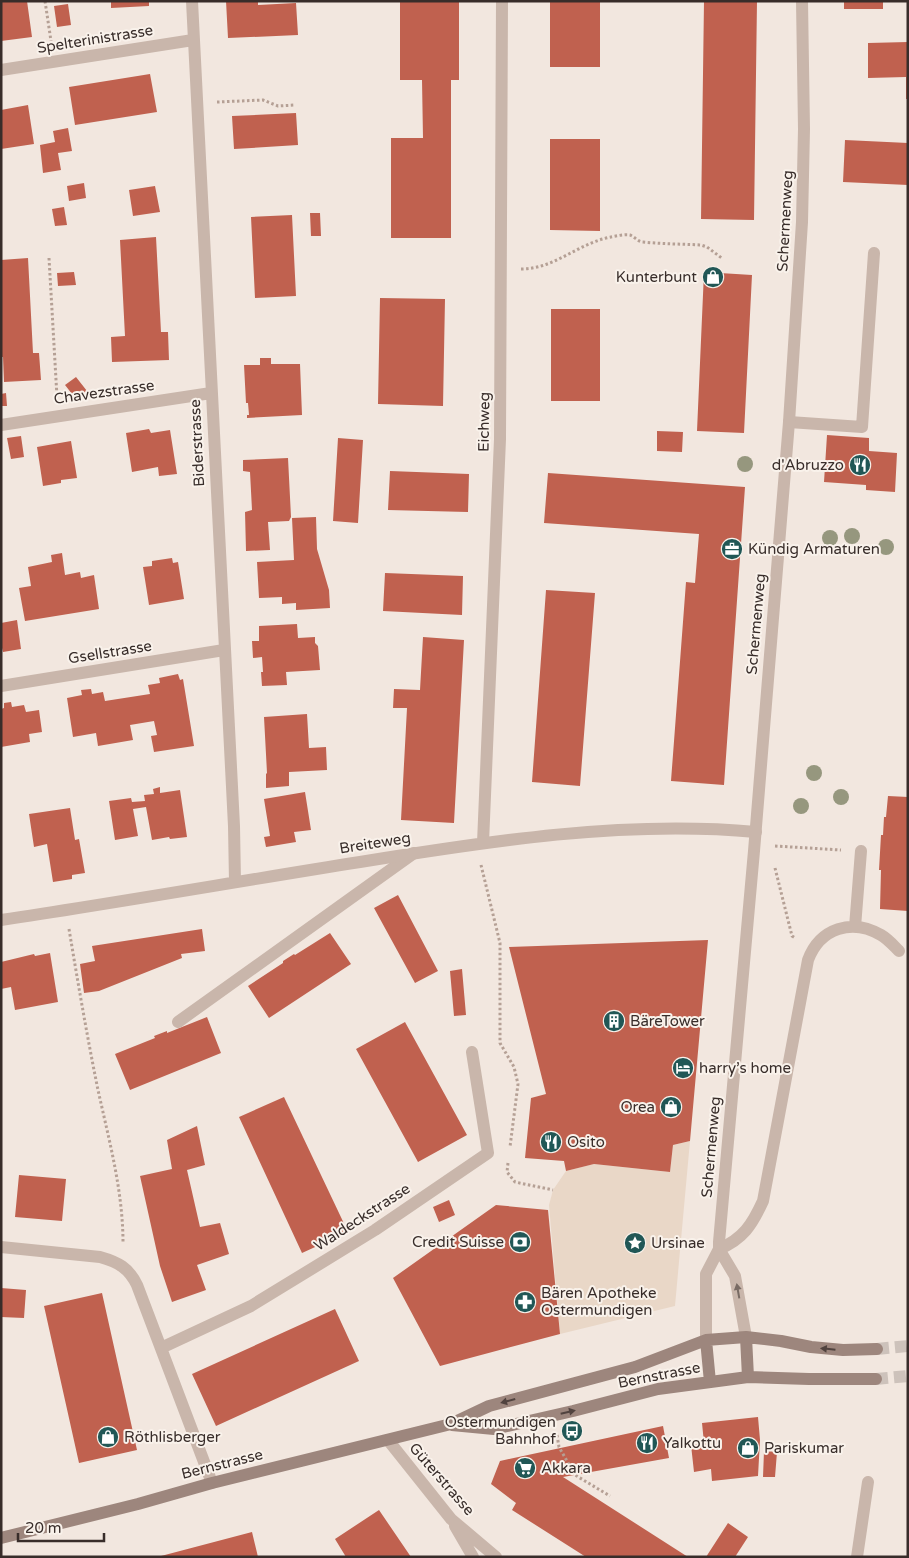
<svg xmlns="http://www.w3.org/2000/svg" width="909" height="1558" font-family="'Varela Round',sans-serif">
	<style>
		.plaza { fill: #e9d7c7 }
		.building { fill: #c0614f }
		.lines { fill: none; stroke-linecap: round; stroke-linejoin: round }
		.secondary-tunnel { stroke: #cdc2bb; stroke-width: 12; stroke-dasharray: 12 6; stroke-linecap: butt }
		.path { stroke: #b5a095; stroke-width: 3; stroke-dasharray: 2.5 2.5; stroke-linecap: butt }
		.service { stroke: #c9b6ab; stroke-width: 12 }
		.minor { stroke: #c9b6ab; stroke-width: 12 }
		.tertiary { stroke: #c9b6ab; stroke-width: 12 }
		.secondary { stroke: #9d867d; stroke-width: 12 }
		.tree { fill: #96977e }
		.oneway { fill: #796b64 }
		.oneway2 { fill: #51433f }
		.labels { text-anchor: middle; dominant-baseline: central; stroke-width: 4; stroke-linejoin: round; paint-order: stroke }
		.street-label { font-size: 15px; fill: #382d2a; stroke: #f9f2eb }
		.poi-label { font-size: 15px; fill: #382d2a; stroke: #f9f2eb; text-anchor: start }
	</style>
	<rect width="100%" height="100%" fill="#f2e7df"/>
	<path class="plaza" d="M690 1141 675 1306 560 1334 549 1205 553 1190 566 1171 594 1164 670 1172 673 1145Z"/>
	<path class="building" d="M1 1H27L32 37 1 41Z
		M111 1H149V6L111 8Z
		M226 1H258V5L296 3 298 35 228 38Z
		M400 1H459V80H451V238H391V138H423L422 80H400Z
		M550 1H600V67H550Z
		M704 1H757L754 220 701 219Z
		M844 1H883V9H844Z
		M68 4 71 25 57 27 54 6Z
		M908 42V99H906V77L868 78V43Z
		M150 74 157 112 75 125 69 87Z
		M28 105 34 144 1 149V110Z
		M296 113 298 145 234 149 232 116Z
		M68 128 72 151 58 153 61 170 43 173 40 145 55 142 53 131Z
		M550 139H600V231L550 230Z
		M845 140 908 143V185L843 182Z
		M84 183 86 198 69 201 67 186Z
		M155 186 160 212 133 216 129 190Z
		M64 207 67 225 55 226 52 209Z
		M310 213H320L321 236H311Z
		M292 215 296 296 255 298 251 217Z
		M156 237 161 332H168L169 360 112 362 111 337 125 336 120 240Z
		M28 258 33 353H39L41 380 4 382 3 357H1V260Z
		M74 272 76 285 58 286 57 273Z
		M704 272 752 275 744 433 697 431Z
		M380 298 445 299 443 406 378 404Z
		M551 309H600V401H551Z
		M260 358H271V364H300L302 415 247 418V415H249L248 403H246L244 365H260Z
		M76 377 87 391 76 399 65 385Z
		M6 393 7 406H1V394Z
		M149 429 151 433 170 430 177 474 159 476 158 467 132 472 126 433Z
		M657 431 683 432 682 452 657 451Z
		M827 435 869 438V451L897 453 895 492 866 490V485L824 482Z
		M21 436 24 457 11 459 7 438Z
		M338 438 363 440 358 523 333 521Z
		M71 441 77 478 61 480V483L43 486 37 447Z
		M288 458 291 517 289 521 268 522 270 550 246 551 245 512 252 510 250 472 243 471V460Z
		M390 471 469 474 468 512 388 510Z
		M548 473 745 487 724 785 671 781 686 582 695 583 699 534 544 523Z
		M316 517 317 549 329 590 330 608 296 610V603L282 604V597L259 598 257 562 294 560 292 518Z
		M62 553 65 575 80 572 81 578 94 575 99 609 25 621 19 588 31 586 28 567 52 562 51 555Z
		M172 558 173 563 178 562 184 599 149 605 143 567 152 566V561Z
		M385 573 463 576 462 615 383 611Z
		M546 590 595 593 580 786 532 782Z
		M17 620 21 649 3 652 2 648H1V623Z
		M297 624 298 638 315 637V643L318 646 320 670 286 672 287 685 262 686 261 672H263L262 657 253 658 252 641H259V626Z
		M423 637 464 640 454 823 401 820 407 708H393L394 689 420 690Z
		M178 674 180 680 183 679 194 746 154 752 151 736 157 735 154 721 130 725 133 740 98 746 96 733 73 737 67 698 82 695 81 690 91 689 92 694 103 692 105 701 150 694 148 685 160 683 159 678Z
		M11 702 12 707 24 705 26 712 39 710 42 732 29 734 30 742 1 747V709L4 708V703Z
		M307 714 309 748 326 747 327 770 289 772V786L266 788V774L267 773 264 717Z
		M160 787V793L180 790 187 837 170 839 169 837 152 840 146 807 133 809 138 836 115 840 109 801 131 798 132 802 145 801 144 795 154 794 153 789Z
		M305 792 311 830 294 832 296 842 266 847 264 837 270 836 264 799Z
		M888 796 908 797V911L880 909 881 870H879L881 835H883L884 817H886Z
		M70 808 75 840 79 839 85 873 72 875V879L53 882 47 844 34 847 29 814Z
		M398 895 438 971 415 983 374 908Z
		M202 929 205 951 181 954 182 958 99 991 84 993 80 964 95 961 92 946Z
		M330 933 351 964 269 1018 248 986 283 963V961L294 954 295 955Z
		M708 940 690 1141 673 1145 670 1172 594 1164 566 1171 564 1161 525 1158 531 1098 546 1094 509 947Z
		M50 953 58 1002 15 1010 11 987 1 989V962L34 954 35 956Z
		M462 969 466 1015 454 1016 450 971Z
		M207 1017 221 1053 130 1090 115 1054 155 1038 154 1036 167 1031V1033Z
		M405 1022 467 1135 418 1162 356 1049Z
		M284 1097 348 1232 302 1253 239 1117Z
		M197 1126 205 1165 187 1170 200 1227 220 1223 229 1254 197 1265 206 1290 172 1302 160 1266 140 1176 172 1169 167 1140Z
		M19 1175 66 1179 62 1221 15 1217Z
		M449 1200 455 1215 439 1222 433 1207Z
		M496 1205 548 1210 560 1334 440 1366 393 1278Z
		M1 1288 26 1290 24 1318 1 1317Z
		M102 1293 137 1450 79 1463 44 1306Z
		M335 1309 359 1361 216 1426 192 1374Z
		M758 1417 760 1440 758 1476 712 1481 711 1469 694 1472 691 1445 704 1443 702 1423Z
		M663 1426 669 1458 563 1477 688 1557H586L512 1510 516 1503 491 1484 500 1461Z
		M764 1451 777 1452 775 1477H763Z
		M379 1510 411 1557H346L335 1539Z
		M728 1523 748 1537 735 1557H706Z
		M252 1532 258 1557H161V1556Z"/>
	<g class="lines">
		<path class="secondary-tunnel" d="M877 1349 908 1346
			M876 1379 908 1376"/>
		<path class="path" d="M45 1 51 41
			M217 102 263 100 278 106 295 105
			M49 258 57 397
			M521 269C555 269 578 243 611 237 616 236 625 234 630 235 635 237 638 242 643 242 663 244 682 244 701 245L707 247 723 259
			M775 846 841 850
			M481 865 500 943V1043L514 1067 518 1084 510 1147
			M775 868 792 936 795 938
			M69 929C78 983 87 1036 98 1090 109 1140 123 1191 123 1243
			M508 1163 507 1172 515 1182 553 1190
			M557 1435 559 1447 575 1475 610 1496"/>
		<path class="service" d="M789 422 862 427 874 253
			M855 927 861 851
			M178 1022 414 853
			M719 1249C743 1239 752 1225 763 1201L808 960C820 928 852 918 881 935 888 939 893 945 899 951
			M857 1557 868 1482"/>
		<path class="minor" d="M192 1 234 826 235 882
			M1 70 193 40
			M1 425 211 393
			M1 686 224 650
			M483 843 500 439 502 1
			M1 920C121 902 240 881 360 862 490 841 623 820 756 832
			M1 1247 100 1257C118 1262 129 1268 137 1285L212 1483
			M161 1348 251 1306 375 1230 488 1153 472 1052
			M388 1440 451 1519 496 1557
			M455 1526 473 1557"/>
		<path class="tertiary" d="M719 1249 735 1276 746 1337
			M706 1340V1274L719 1249V1242L754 851 789 422 802 222 804 129 802 1"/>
		<path class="secondary" d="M746 1337 748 1377
			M706 1340 710 1382
			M452 1425 494 1429 573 1411 658 1389 748 1377 809 1379H876
			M1 1538 138 1504 212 1483 451 1424 489 1406 635 1367 706 1340 746 1337 781 1341 811 1347 843 1350 877 1349"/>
	</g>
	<g class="tree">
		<circle cx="745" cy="464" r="8"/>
		<circle cx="852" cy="536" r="8"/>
		<circle cx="830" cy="538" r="8"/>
		<circle cx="886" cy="547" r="8"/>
		<circle cx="814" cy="773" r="8"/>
		<circle cx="841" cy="797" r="8"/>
		<circle cx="801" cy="806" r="8"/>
	</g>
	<defs><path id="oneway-solid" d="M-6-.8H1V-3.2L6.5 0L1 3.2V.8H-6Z" transform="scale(1.25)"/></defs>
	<use class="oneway" href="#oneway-solid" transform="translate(738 1291) rotate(-100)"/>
	<g class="oneway2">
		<use href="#oneway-solid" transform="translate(828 1349) rotate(-174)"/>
		<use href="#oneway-solid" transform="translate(508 1401) rotate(165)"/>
		<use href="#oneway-solid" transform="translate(568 1412) rotate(-13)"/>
	</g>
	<defs>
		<g id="shop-disc" transform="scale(1.125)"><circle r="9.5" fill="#215756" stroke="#f9f2eb"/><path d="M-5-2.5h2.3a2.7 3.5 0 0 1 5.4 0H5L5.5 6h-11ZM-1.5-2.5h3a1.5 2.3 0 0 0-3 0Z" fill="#fff"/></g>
		<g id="restaurant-disc" transform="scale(1.125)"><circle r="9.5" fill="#215756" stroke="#f9f2eb"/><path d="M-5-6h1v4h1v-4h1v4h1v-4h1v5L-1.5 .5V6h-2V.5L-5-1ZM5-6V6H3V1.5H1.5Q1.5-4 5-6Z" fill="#fff"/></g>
		<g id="office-disc" transform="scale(1.125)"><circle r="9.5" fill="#215756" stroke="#f9f2eb"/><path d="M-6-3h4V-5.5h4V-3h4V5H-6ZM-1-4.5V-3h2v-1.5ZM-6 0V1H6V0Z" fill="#fff"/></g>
		<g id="building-disc" transform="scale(1.125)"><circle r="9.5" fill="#215756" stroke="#f9f2eb"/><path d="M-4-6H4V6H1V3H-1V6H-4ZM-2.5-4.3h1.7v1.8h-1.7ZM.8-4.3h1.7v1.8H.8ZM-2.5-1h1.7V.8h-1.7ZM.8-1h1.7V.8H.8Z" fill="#fff"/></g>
		<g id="hotel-disc" transform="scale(1.125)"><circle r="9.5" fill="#215756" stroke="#f9f2eb"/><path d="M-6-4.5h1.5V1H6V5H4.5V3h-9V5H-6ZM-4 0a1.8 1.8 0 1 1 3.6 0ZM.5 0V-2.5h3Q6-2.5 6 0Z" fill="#fff"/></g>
		<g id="bank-disc" transform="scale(1.125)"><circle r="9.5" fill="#215756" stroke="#f9f2eb"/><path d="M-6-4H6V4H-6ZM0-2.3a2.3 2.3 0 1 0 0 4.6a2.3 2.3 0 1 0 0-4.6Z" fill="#fff"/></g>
		<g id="sight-disc" transform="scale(1.125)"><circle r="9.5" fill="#215756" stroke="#f9f2eb"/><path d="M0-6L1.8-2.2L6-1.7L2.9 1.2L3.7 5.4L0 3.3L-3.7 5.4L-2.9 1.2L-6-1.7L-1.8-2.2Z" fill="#fff"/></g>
		<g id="pharmacy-disc" transform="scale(1.125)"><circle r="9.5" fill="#215756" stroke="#f9f2eb"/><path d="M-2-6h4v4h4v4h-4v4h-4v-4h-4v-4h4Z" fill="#fff"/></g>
		<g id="bus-disc" transform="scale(1.125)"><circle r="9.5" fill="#215756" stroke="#f9f2eb"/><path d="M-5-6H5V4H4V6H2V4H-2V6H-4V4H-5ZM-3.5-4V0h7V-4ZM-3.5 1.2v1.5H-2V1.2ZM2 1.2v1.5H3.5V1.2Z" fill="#fff"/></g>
		<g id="supermarket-disc" transform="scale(1.125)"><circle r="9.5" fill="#215756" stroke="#f9f2eb"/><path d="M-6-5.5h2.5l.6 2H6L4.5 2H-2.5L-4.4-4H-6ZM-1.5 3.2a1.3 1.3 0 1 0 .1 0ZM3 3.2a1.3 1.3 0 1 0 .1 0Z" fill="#fff"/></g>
	</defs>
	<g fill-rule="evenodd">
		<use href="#shop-disc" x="713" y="277"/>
		<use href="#restaurant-disc" x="860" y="465"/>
		<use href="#office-disc" x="732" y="549"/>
		<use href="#building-disc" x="614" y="1021"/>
		<use href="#hotel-disc" x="683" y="1068"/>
		<use href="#shop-disc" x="671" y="1107"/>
		<use href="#restaurant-disc" x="551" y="1142"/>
		<use href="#bank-disc" x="520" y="1242"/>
		<use href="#sight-disc" x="635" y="1243"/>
		<use href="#pharmacy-disc" x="525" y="1302"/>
		<use href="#bus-disc" x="572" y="1431"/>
		<use href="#shop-disc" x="108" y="1437"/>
		<use href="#restaurant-disc" x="647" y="1443"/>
		<use href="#shop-disc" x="748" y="1448"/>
		<use href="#supermarket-disc" x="525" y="1468"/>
	</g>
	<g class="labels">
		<g class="street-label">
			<text transform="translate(95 39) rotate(-9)">Spelterinistrasse</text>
			<text transform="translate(785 221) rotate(-87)">Schermenweg</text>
			<text transform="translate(104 392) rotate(-8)">Chavezstrasse</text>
			<text transform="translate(484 422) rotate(-89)">Eichweg</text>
			<text transform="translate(197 443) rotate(-93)">Biderstrasse</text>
			<text transform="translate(756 624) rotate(-85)">Schermenweg</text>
			<text transform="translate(110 652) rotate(-9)">Gsellstrasse</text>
			<text transform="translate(375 843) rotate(-9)">Breiteweg</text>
			<text transform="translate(711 1147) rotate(-85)">Schermenweg</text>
			<text transform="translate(362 1217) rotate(-33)">Waldeckstrasse</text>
			<text transform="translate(659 1375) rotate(-11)">Bernstrasse</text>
			<text transform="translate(222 1464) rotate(-14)">Bernstrasse</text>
			<text transform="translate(442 1479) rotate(49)">Güterstrasse</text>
		</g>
		<g class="poi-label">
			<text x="697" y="277" text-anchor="end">Kunterbunt</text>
			<text x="844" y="465" text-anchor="end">d'Abruzzo</text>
			<text x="748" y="549">Kündig Armaturen</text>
			<text x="630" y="1021">BäreTower</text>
			<text x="699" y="1068">harry’s home</text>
			<text x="655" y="1107" text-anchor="end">Orea</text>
			<text x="567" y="1142">Osito</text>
			<text x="504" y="1242" text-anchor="end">Credit Suisse</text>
			<text x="651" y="1243">Ursinae</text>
			<text x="541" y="1293">Bären Apotheke<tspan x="541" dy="17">Ostermundigen</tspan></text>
			<text x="556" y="1422" text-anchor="end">Ostermundigen<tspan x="556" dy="17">Bahnhof</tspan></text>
			<text x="124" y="1437">Röthlisberger</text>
			<text x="663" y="1443">Yalkottu</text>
			<text x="764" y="1448">Pariskumar</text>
			<text x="541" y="1468">Akkara</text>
		</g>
	</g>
	<rect width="909" height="1558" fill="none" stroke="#382d2a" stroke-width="5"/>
	<path d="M18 1533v8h86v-8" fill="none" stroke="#382d2a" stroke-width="2.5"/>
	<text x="25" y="1533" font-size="15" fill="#382d2a" stroke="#f9f2eb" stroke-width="4" paint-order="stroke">20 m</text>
</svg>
